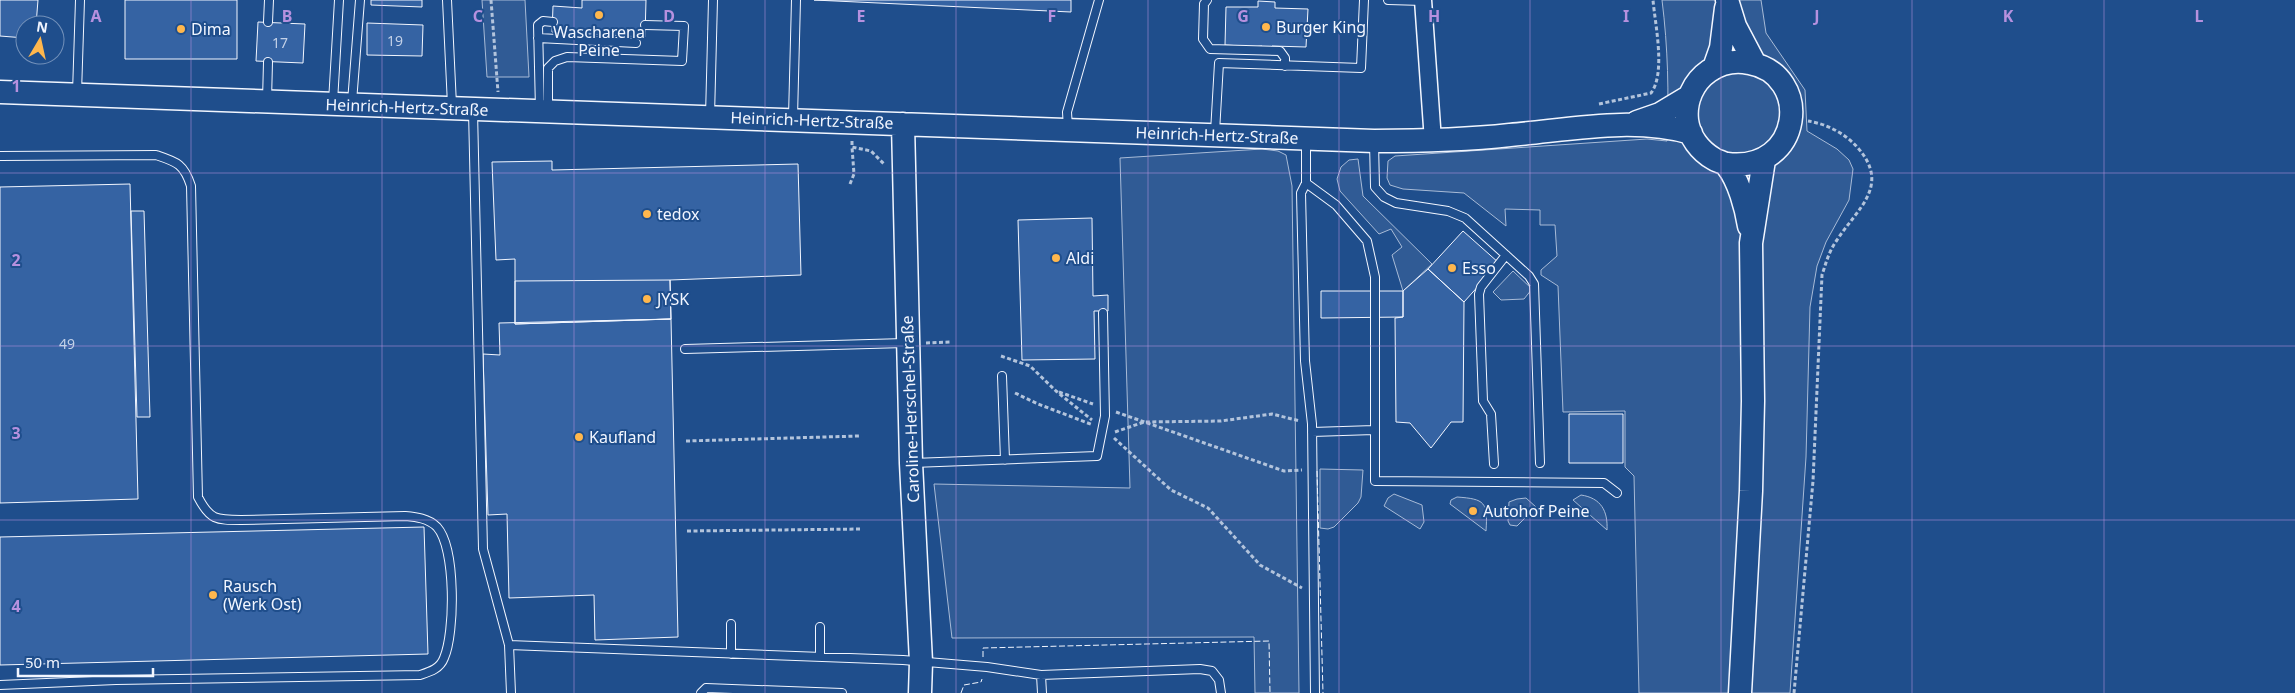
<svg xmlns="http://www.w3.org/2000/svg" width="2295" height="693" font-family="'Noto Sans',sans-serif">
	<style>
		.green { fill: #305b95; stroke: #a8bbd7 }
		.building { fill: #3563a3; stroke: #f2f6ff }
		.lines { fill: none; stroke-linecap: round; stroke-linejoin: round }
		.lane-casing { stroke: #f2f6ff; stroke-width: 10 }
		.street-casing { stroke: #f2f6ff; stroke-width: 19 }
		.secondary-casing { stroke: #f2f6ff; stroke-width: 25 }
		.path { stroke: #b3c4dc; stroke-width: 3; stroke-dasharray: 4 2.5; stroke-linecap: butt }
		.lane { stroke: #1f4e8c; stroke-width: 8 }
		.street { stroke: #1f4e8c; stroke-width: 16 }
		.secondary { stroke: #1f4e8c; stroke-width: 22 }
		.fence { stroke: #f2f6ff; stroke-width: 1; stroke-dasharray: 6 2.5; stroke-linecap: butt }
		.grid { fill: none; stroke: #b691df; stroke-width: 1; stroke-opacity: 0.55 }
		.poi-dot { fill: #ffb74d; stroke: #1f4e8c; stroke-width: 2 }
		.labels { text-anchor: middle; dominant-baseline: central; stroke-width: 4; stroke-linejoin: round; paint-order: stroke }
		.number-label { font-size: 14px; fill: #c3d1e8 }
		.poi-label { font-size: 16px; fill: #f2f6ff; stroke: #1f4e8c; text-anchor: start }
		.street-label { font-size: 16px; fill: #f2f6ff; stroke: #1f4e8c }
		.grid-label { font-size: 16px; text-anchor: middle; font-weight: bold; fill: #b691df; stroke: #1f4e8c; stroke-width: 4; stroke-linejoin: round; paint-order: stroke }
	</style>
	<rect width="100%" height="100%" fill="#1f4e8c"/>
	<path class="green" d="M482 0H525L529 77H487Z
		M1662 0H1761L1766 33 1805 90 1807 131 1837 149 1849 160 1853 169 1849 200 1826 242 1817 266 1810 307 1806 457 1790 693H1639L1634 476 1625 467V411L1563 412 1558 286 1541 275V270L1557 256 1555 225H1540V210L1505 209 1506 226 1464 193 1403 189 1390 185 1387 178 1388 161 1395 156 1647 139 1667 141C1669 93 1668 48 1662 0Z
		M1262 149 1278 151 1286 155 1292 186 1299 693H1255L1254 637 952 638 934 484 1130 488 1120 158Z
		M1358 159 1363 196 1432 264 1403 291 1392 255 1402 247 1391 229 1379 234 1340 191 1337 179 1341 167 1349 160Z
		M1513 271 1532 289 1524 299 1501 300 1493 292Z
		M1320 469 1363 470 1361 497 1358 503 1334 527 1328 529 1320 528Z
		M1394 494 1422 505 1424 522 1420 529 1384 506 1388 498Z
		M1581 495C1601 498 1608 511 1607 530L1573 500Z
		M1457 497C1485 499 1488 502 1486 531L1450 504 1451 500Z
		M1526 498 1536 507 1517 526 1510 525 1508 521 1509 502 1517 499Z"/>
	<path class="building" d="M0 0H38L36 25H25V38L0 36Z
		M125 0H237V59H125Z
		M371 0H422V7L371 5Z
		M582 0H646L645 37 552 32 553 6 582 8Z
		M814 0H1071V12Z
		M1258 1 1275 2V8L1308 9 1306 47 1272 46V49H1262V46L1242 48V46L1225 45 1226 7H1258Z
		M258 22 305 24 303 63 256 61Z
		M367 23 423 25 422 56 367 55Z
		M552 161V170L798 164 801 275 670 280 671 319 515 324V259L496 260 492 162Z
		M130 184 138 499 0 503V187Z
		M131 211H144L150 417H137Z
		M1092 218 1093 296 1108 295V311H1094L1095 359 1022 360 1018 220Z
		M1463 231 1499 263 1464 302 1428 269Z
		M1428 269 1464 302 1463 422H1451L1431 448 1410 423 1396 422 1395 318 1403 317V291Z
		M670 280 671 319 515 324V281Z
		M1321 291H1403V317L1321 318Z
		M671 319 678 637 595 640 594 595 509 598 507 514 488 515 483 354 500 355 499 323Z
		M1569 414H1623V463H1569Z
		M424 527 428 654 0 665V537Z"/>
	<g class="lines">
		<g class="lane-casing">
			<path id="lane" d="M447 0 452 105
				M1207 0 1204 4 1203 39 1210 49 1280 51 1285 58V66
				M1388 0 1423 1
				M268 22 269 0
				M538 38 636 43
				M77 93 80 0
				M267 100 268 62
				M333 102 339 0
				M352 102 360 0
				M540 110 538 25 543 21 553 22
				M548 110V68L555 61 567 57 682 61 684 26 645 25
				M473 111 483 549 509 645 511 693
				M710 116 713 0
				M793 117 796 0
				M1068 128 1067 112 1099 0
				M1215 132 1219 63 1361 68 1364 0
				M1306 140V183L1301 193 1305 361 1312 424 1315 693
				M1374 142 1375 187 1384 197 1396 203 1448 211 1465 218 1529 276 1534 284 1540 463
				M0 156 156 155C177 162 184 164 191 186L198 497C210 520 216 520 241 520L405 516C416 517 428 518 437 527 456 548 455 633 444 658 440 669 429 672 420 675L116 680 0 685
				M1306 183 1336 205 1367 241 1375 277V481L1604 483 1617 493
				M685 349 905 343
				M1002 376 1005 460
				M1312 432 1374 430
				M913 463 1097 456 1105 416 1103 313
				M1494 464 1491 414 1483 401 1479 294 1481 287 1506 255
				M820 627V657
				M509 645 903 660 987 667 1041 675 1200 669 1212 671 1219 680 1221 693
				M731 654V624
				M1041 675 1042 693
				M701 693 706 688 842 693"/>
		</g>
		<g class="street-casing">
			<path id="street" d="M1423 0 1433 141"/>
		</g>
		<g class="secondary-casing">
			<path id="secondary" d="M1727 0 1735 26 1755 64
				M1714 68 1721 48 1726 8
				M0 92 1374 141C1419 141 1465 140 1510 135 1569 130 1633 116 1691 133
				M1637 122 1660 114 1690 96
				M903 124 911 463 921 662 920 693
				M1727 164C1803 173 1813 74 1749 63 1735 60 1721 63 1709 71 1693 82 1685 101 1687 120 1689 137 1700 151 1714 159 1718 162 1725 162 1727 166 1739 181 1746 208 1749 226
				M1740 693 1751 491 1753 401 1751 243 1764 160"/>
		</g>
		<path class="path" d="M491 0 498 92
			M1599 104 1651 93C1666 73 1655 24 1653 0
			M852 141V147L871 151 884 164
			M850 184 854 174 852 147
			M926 343 951 342
			M1001 356 1030 366 1056 391 1092 420
			M1059 392 1093 404
			M1015 393 1038 404 1093 425
			M1116 412 1284 471 1302 470
			M1115 432 1144 422 1221 421 1272 414 1300 421
			M1114 438 1171 490 1208 508 1260 565 1302 588
			M686 441 859 436
			M687 531 862 529
			M1794 693 1813 481 1822 275C1826 263 1829 251 1837 240 1857 209 1891 186 1858 148 1846 134 1827 124 1808 121"/>
		<use href="#lane" class="lane"/>
		<use href="#street" class="street"/>
		<use href="#secondary" class="secondary"/>
		<path class="fence" d="M1317 471 1323 693
			M983 657V648L1269 641 1270 693
			M961 693 964 685 981 682 982 679"/>
	</g>
	<path class="grid" d="M191 0V693M382 0V693M574 0V693M765 0V693M956 0V693M1148 0V693M1339 0V693M1530 0V693M1721 0V693M1912 0V693M2104 0V693M0 173H2295M0 346H2295M0 520H2295"/>
	<g class="poi-dot">
		<circle cx="599" cy="15" r="5"/>
		<circle cx="1266" cy="27" r="5"/>
		<circle cx="181" cy="29" r="5"/>
		<circle cx="647" cy="214" r="5"/>
		<circle cx="1056" cy="258" r="5"/>
		<circle cx="1452" cy="268" r="5"/>
		<circle cx="647" cy="299" r="5"/>
		<circle cx="579" cy="437" r="5"/>
		<circle cx="1473" cy="511" r="5"/>
		<circle cx="213" cy="595" r="5"/>
	</g>
	<g class="labels">
		<g class="number-label">
			<text x="395" y="40">19</text>
			<text x="280" y="42">17</text>
			<text x="67" y="343">49</text>
		</g>
		<g class="poi-label">
			<text x="1276" y="27">Burger King</text>
			<text x="191" y="29">Dima</text>
			<text x="599" y="32" text-anchor="middle">Wascharena<tspan x="599" dy="18">Peine</tspan></text>
			<text x="657" y="214">tedox</text>
			<text x="1066" y="258">Aldi</text>
			<text x="1462" y="268">Esso</text>
			<text x="657" y="299">JYSK</text>
			<text x="589" y="437">Kaufland</text>
			<text x="1483" y="511">Autohof Peine</text>
			<text x="223" y="586">Rausch<tspan x="223" dy="18">(Werk Ost)</tspan></text>
		</g>
		<g class="street-label">
			<text transform="translate(407 107) rotate(2)">Heinrich-Hertz-Straße</text>
			<text transform="translate(812 120) rotate(2)">Heinrich-Hertz-Straße</text>
			<text transform="translate(1217 135) rotate(2)">Heinrich-Hertz-Straße</text>
			<text transform="translate(910 409) rotate(-92)">Caroline-Herschel-Straße</text>
		</g>
	</g>
	<g class="grid-label">
		<text x="96" y="22">A</text>
		<text x="287" y="22">B</text>
		<text x="478" y="22">C</text>
		<text x="669" y="22">D</text>
		<text x="861" y="22">E</text>
		<text x="1052" y="22">F</text>
		<text x="1243" y="22">G</text>
		<text x="1434" y="22">H</text>
		<text x="1626" y="22">I</text>
		<text x="1817" y="22">J</text>
		<text x="2008" y="22">K</text>
		<text x="2199" y="22">L</text>
		<text x="16" y="92">1</text>
		<text x="16" y="266">2</text>
		<text x="16" y="439">3</text>
		<text x="16" y="612">4</text>
	</g>
	<g transform="translate(40 40) rotate(9)"><circle r="24" fill="#1f4e8c" stroke="#7391ba"/>
	<path d="M0-4L9 19L0 12L-9 19Z" fill="#ffb74d"/>
	<text y="-8" font-size="14" font-weight="bold" text-anchor="middle" fill="#f2f6ff">N</text>
	</g>
	<path d="M18 668v8h135v-8" fill="none" stroke="#f2f6ff" stroke-width="2.5"/>
	<text x="25" y="668" font-size="15" fill="#f2f6ff" stroke="#1f4e8c" stroke-width="4" paint-order="stroke">50 m</text>
</svg>
